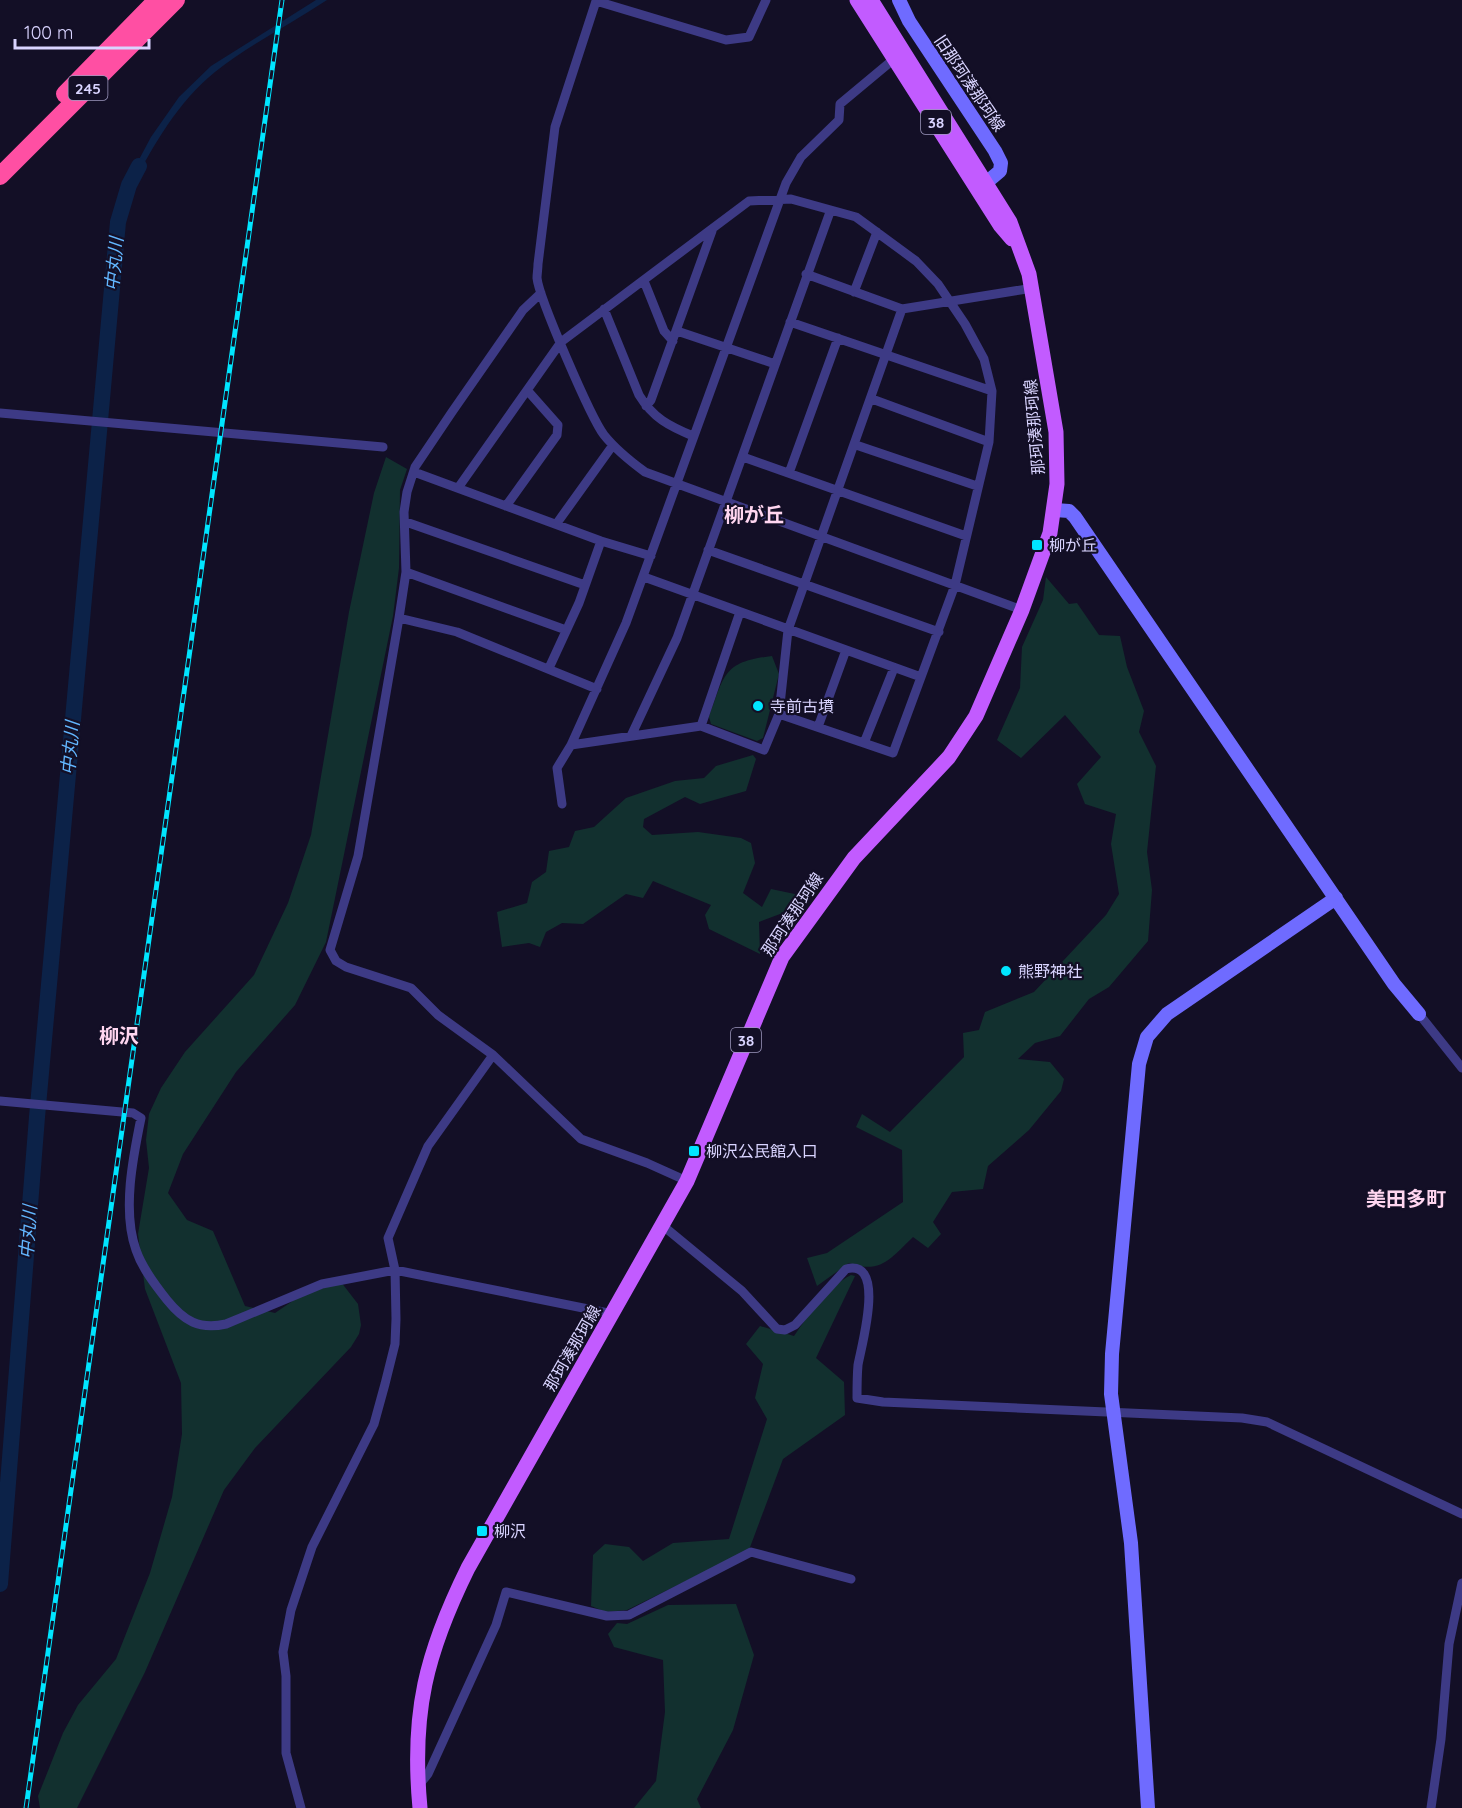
<svg xmlns="http://www.w3.org/2000/svg" width="1462" height="1808" font-family="Quicksand,'Noto Sans JP',sans-serif">
	<style>
		.green { fill: #12302f }
		.water { fill: #0c2248 }
		.lines { fill: none; stroke-linecap: round; stroke-linejoin: round }
		.river { stroke: #0c2248; stroke-width: 16 }
		.street { stroke: #3d3a85; stroke-width: 9 }
		.secondary { stroke: #6f6bff; stroke-width: 14 }
		.primary { stroke: #c25bff; stroke-width: 15 }
		.highway { stroke: #ff4fa3; stroke-width: 18 }
		.rail-casing { stroke: #00e5ff; stroke-width: 5 }
		.rail { stroke: #130f26; stroke-width: 3; stroke-dasharray: 9; stroke-linecap: butt }
		.poi-dot { fill: #00e5ff; stroke: #130f26; stroke-width: 2 }
		.labels { text-anchor: middle; dominant-baseline: central; stroke-width: 4.5; stroke-linejoin: round; paint-order: stroke }
		.shield { fill: #130f26; stroke: #9e99be; stroke-width: 1.5 }
		.shield-label { font-size: 15px; font-weight: bold; fill: #d9d4ff }
		.street-label { font-size: 16px; fill: #d9d4ff; stroke: #130f26 }
		.poi-label { font-size: 16px; fill: #d9d4ff; stroke: #130f26; text-anchor: start }
		.water-label { font-size: 18px; font-style: italic; fill: #62b6ff; stroke: #130f26 }
		.quarter-label { font-size: 20px; font-weight: bold; fill: #ffd6f0; stroke: #130f26 }
	</style>
	<rect width="100%" height="100%" fill="#130f26"/>
	<path class="green" d="M386 457 407 469 400 490 399 568 393 616 326 942 295 1005 236 1072 183 1154 168 1193 187 1220 213 1231 245 1306 275 1313 300 1296 341 1282 358 1304 361 1325 359 1334 351 1347 255 1448 224 1490 145 1672 77 1808H40L38 1796 63 1733 78 1705 116 1659 150 1573 172 1497 182 1434 181 1383 145 1289 138 1234 149 1168 146 1140 149 1114 161 1088 185 1052 254 975 288 903 311 835 349 612 374 493Z
		M1046 577 1069 604 1077 603 1099 635 1120 636 1127 667 1144 711 1139 732 1156 766 1147 852 1152 890 1148 941 1109 987 1089 999 1060 1036 1035 1043 1018 1059 1050 1062 1064 1079 1061 1091 1029 1130 988 1166 983 1189 952 1192 933 1222 941 1234 928 1248 913 1237C892 1257 881 1275 849 1263L817 1286 807 1258 827 1253 903 1202 902 1150 856 1127 862 1114 890 1132 964 1057 963 1033 979 1030 985 1012 1034 992 1106 915 1119 894 1111 844 1116 814 1085 804 1077 784 1101 757 1065 715 1021 758 997 740 1020 688 1022 647 1043 600Z
		M772 656 779 674 763 738 757 741 711 724 709 717C725 674 723 662 772 656Z
		M753 755 756 759 746 791 700 804 685 797 644 819 643 827 652 835 698 832 741 838 751 843 755 863 743 893 762 907 771 889 809 897 797 918 780 914 759 922 760 954 709 929 705 915 711 905 653 881 643 898 626 894 583 924 562 923 546 932 540 947 529 943 502 947 497 912 527 903 532 882 546 872 549 851 569 847 575 831 594 827 626 798 675 781 704 778 716 766Z
		M851 1275 855 1276 816 1358 844 1382 845 1415 783 1459 749 1550 627 1610 606 1612 591 1606 593 1555 605 1544 629 1547 643 1561 673 1543 729 1539 767 1419 755 1398 763 1364 746 1344 760 1326 794 1336C810 1313 826 1288 851 1275Z
		M736 1604 754 1655 733 1730 697 1799 701 1808H634L656 1781 665 1712 663 1660 614 1647 608 1634 617 1623 627 1624 668 1605Z"/>
	<path class="water" d="M316 0H327C291 24 249 45 215 72 178 102 154 144 132 186L126 184 151 137 179 97 211 66Z"/>
	<g class="lines">
		<path class="river" d="M0 1584 37 1117 118 222 129 185 139 166"/>
		<path class="street" d="M766 0 749 37 726 40 596 1 555 127 538 264C538 269 537 274 537 278 539 298 591 418 604 435 616 450 630 461 645 472L1022 610
			M806 274 902 309 1033 288
			M644 281 664 331 673 341
			M854 292 877 232
			M541 293 523 310 452 412 415 467 407 492 404 512 406 572 399 618 358 856 330 950 336 961 346 967 411 988 438 1015 493 1055 581 1139 647 1163 687 1181
			M604 309 639 395C653 418 669 426 693 436
			M790 322 992 391
			M677 331 775 364
			M872 399 989 442
			M646 406 651 400 712 231
			M0 413 383 447
			M856 445 977 486
			M743 457 966 536
			M414 472 601 541 651 556
			M789 473 838 338
			M458 488 561 342 749 201 791 199 856 217 916 261 938 284 965 324 984 359 992 391 989 442 955 585 893 753 779 714
			M506 506 557 435 558 425 527 390
			M406 522 585 585
			M557 523 613 445
			M708 550 939 632
			M406 572 566 630
			M644 577 921 677
			M399 618 457 632 597 689
			M549 668 579 603 601 541
			M701 726 740 612
			M818 727 846 650
			M631 736 677 638 830 212
			M864 743 894 668
			M571 745 701 726 764 750 779 714 788 630 902 309
			M562 804 557 768 571 745 626 623 786 183 801 157 839 120 840 104 894 59
			M1419 1014 1462 1068
			M0 1101 133 1113 141 1118C133 1157 122 1211 136 1250 142 1268 155 1285 167 1300 184 1321 199 1330 226 1324L322 1284 395 1270 613 1314
			M662 1225 742 1291 777 1329 785 1330 795 1325 846 1269C887 1258 861 1347 858 1365 857 1376 857 1387 857 1398L883 1402 1242 1418 1267 1422 1462 1514
			M419 1785 428 1774 496 1625 506 1592 607 1616 629 1615 751 1552 851 1579
			M301 1808 286 1753V1676L283 1652 291 1610 312 1547 374 1424 385 1384 395 1344 396 1319 395 1270 388 1238 428 1146 493 1055
			M1431 1808 1441 1739 1449 1644 1462 1583"/>
		<path class="secondary" d="M899 0 909 21 995 151 1001 163 1000 171 987 182
			M1055 510 1069 511 1075 517 1394 984 1419 1014
			M1148 1808 1131 1543 1111 1394 1112 1354 1139 1064 1147 1037 1167 1014 1336 898"/>
		<path class="primary" d="M857 0 1000 225 1012 239
			M420 1808C411 1713 426 1653 468 1568L687 1181 782 957 854 858 949 757 976 716 1022 610 1050 533 1057 484 1056 432 1029 274 1010 222 871 0"/>
		<path class="highway" d="M65 94 157 0
			M0 176 176 0"/>
		<g class="rail-casing">
			<path id="rail" d="M26 1808 282 0"/>
		</g>
		<use href="#rail" class="rail"/>
	</g>
	<g class="poi-dot">
		<rect x="1031" y="539" width="12" height="12" rx="3"/>
		<circle cx="758" cy="706" r="6"/>
		<circle cx="1006" cy="971" r="6"/>
		<rect x="688" y="1145" width="12" height="12" rx="3"/>
		<rect x="476" y="1525" width="12" height="12" rx="3"/>
	</g>
	<g class="labels">
		<g class="shield">
			<rect x="68.5" y="76" width="39" height="24" rx="4.5"/>
			<rect x="921" y="110" width="30" height="24" rx="4.5"/>
			<rect x="731" y="1028" width="30" height="24" rx="4.5"/>
		</g>
		<g class="shield-label">
			<text x="88" y="88">245</text>
			<text x="936" y="122">38</text>
			<text x="746" y="1040">38</text>
		</g>
		<g class="street-label">
			<text transform="translate(970 83) rotate(56)">旧那珂湊那珂線</text>
			<text transform="translate(1034 427) rotate(-95)">那珂湊那珂線</text>
			<text transform="translate(792 914) rotate(-56)">那珂湊那珂線</text>
			<text transform="translate(572 1348) rotate(-60)">那珂湊那珂線</text>
		</g>
		<g class="poi-label">
			<text x="1049" y="545">柳が丘</text>
			<text x="770" y="706">寺前古墳</text>
			<text x="1018" y="971">熊野神社</text>
			<text x="706" y="1151">柳沢公民館入口</text>
			<text x="494" y="1531">柳沢</text>
		</g>
		<g class="water-label">
			<text transform="translate(114 264) rotate(-85)">中丸川</text>
			<text transform="translate(70 748) rotate(-85)">中丸川</text>
			<text transform="translate(28 1232) rotate(-86)">中丸川</text>
		</g>
		<g class="quarter-label">
			<text x="754" y="514">柳が丘</text>
			<text x="119" y="1035">柳沢</text>
			<text x="1406" y="1198">美田多町</text>
		</g>
	</g>
	<path d="M15 39v9h134v-9" fill="none" stroke="#d9d4ff" stroke-width="3"/>
	<text x="24" y="39" font-size="18" fill="#d9d4ff" stroke="#130f26" stroke-width="4.5" paint-order="stroke">100 m</text>
</svg>
